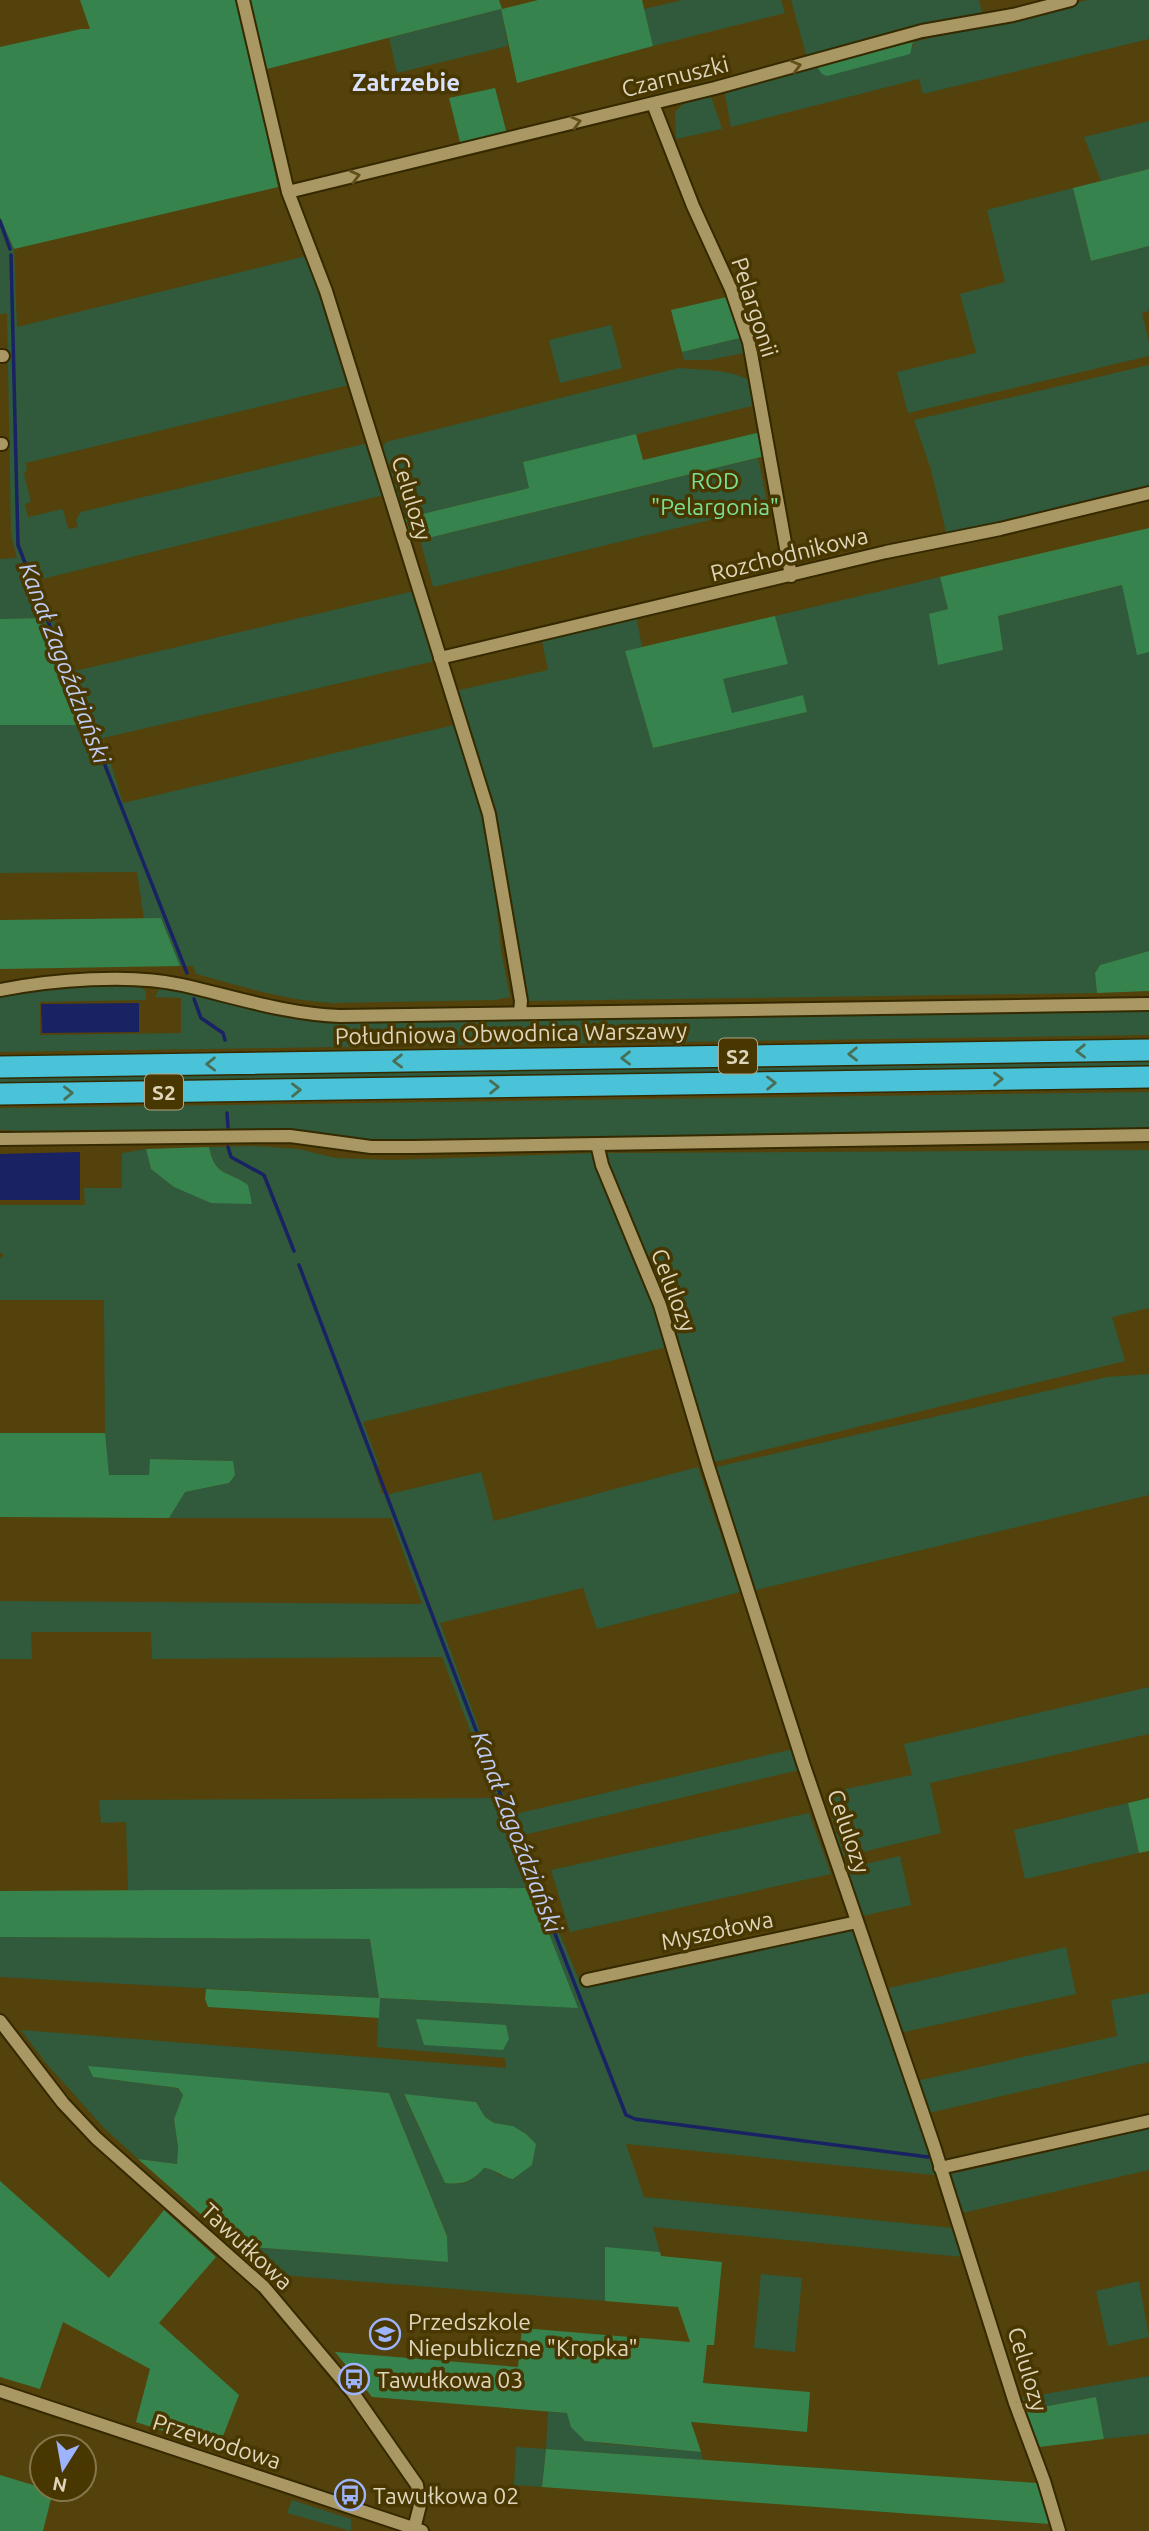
<svg xmlns="http://www.w3.org/2000/svg" width="1149" height="2531" font-family="Ubuntu,sans-serif">
	<style>
		.green { fill: #305a3b; fill-rule: evenodd }
		.forest { fill: #37834e }
		.water { fill: #192363 }
		.lines { fill: none; stroke-linecap: round; stroke-linejoin: round }
		.stream { stroke: #192363; stroke-width: 3.5 }
		.minor-casing { stroke: #352900; stroke-width: 16 }
		.highway-casing { stroke: #352900; stroke-width: 24 }
		.minor { stroke: #aa9864; stroke-width: 12 }
		.highway { stroke: #4ac3d8; stroke-width: 21 }
		.oneway { stroke: #604f19 }
		.oneway2 { stroke: #496f56 }
		.labels { text-anchor: middle; dominant-baseline: central; stroke-width: 7; stroke-linejoin: round; paint-order: stroke }
		.shield { fill: #483700; stroke: #b1a683; stroke-width: 2 }
		.shield-label { font-size: 21px; font-weight: bold; fill: #ded5bb }
		.street-label { font-size: 23px; fill: #ded5bb; stroke: #483700 }
		.park-label { font-size: 23px; fill: #7be096; stroke: #483700 }
		.poi-label { font-size: 23px; fill: #ded5bb; stroke: #483700; text-anchor: start }
		.neighbourhood-label { font-size: 24px; font-weight: bold; fill: #d9e2ff; stroke: #483700 }
		.water-label { font-size: 24px; font-style: italic; fill: #bfccf3; stroke: #483700 }
	</style>
	<rect width="100%" height="100%" fill="#53420b"/>
	<path class="green" d="M682 0H781L785 13 653 46 644 9Z
		M791 0H979L983 17 807 58Z
		M1088 0H1149V39L923 94 919 79 731 127 724 89 816 65 913 47V42Z
		M501 9 508 46 397 73 389 38Z
		M711 96 722 129 676 139 675 112 684 103Z
		M1149 121V169L1101 181 1084 137Z
		M1073 188 1091 261 1149 246V311L1142 313 1149 343V356L908 413 897 372 976 353 960 294 1005 282 987 210Z
		M0 217 14 249 17 327 306 256 349 385 26 463 27 469 24 474 31 502 25 504 28 517 63 509 68 529 78 527 76 520 81 512 368 443 384 495 38 580 75 671 414 591 435 661 103 738 123 803 458 724 491 844 501 950 510 997 495 1000 333 1003C286 1001 241 986 196 974L193 966H180L161 918 144 919 137 872 0 873V725H81L40 618 0 619V559L17 558 11 534 7 314H0Z
		M611 325 622 368 560 383 549 340Z
		M744 337 746 351 744 353 709 360H684L682 352Z
		M1149 365V490L947 536 931 470 914 420Z
		M679 368C702 370 730 369 751 381L756 405 523 462 530 488 402 519 381 450 386 442Z
		M758 458 768 506 433 587 420 540Z
		M940 577 948 609 929 615 938 665 998 616 1123 585 1137 654 1149 652V951L1100 965 1095 973 1097 993 528 1001 455 691 548 670 541 637 636 615 642 647 625 651 653 748 807 712 803 696 732 714 722 679 788 664 775 616Z
		M138 985 146 991V1000L40 1002V1035L181 1033V998L155 997 159 989 163 987 284 1016 309 1021H330L1149 1011V1035L0 1052V996L56 987Z
		M1149 1060V1067L0 1084V1077Z
		M1149 1092V1131L372 1144 18 1134 11 1130H0V1108Z
		M254 1146 298 1149 336 1158 393 1160 593 1153 663 1324 667 1347 363 1422 379 1465 374 1468 382 1493 390 1494 481 1472 494 1521 698 1467 740 1592 597 1629 583 1588 440 1623 511 1815 793 1749 799 1770 519 1836 582 1987 848 1929 856 1932 935 2175 626 2144 644 2197 953 2228 963 2257 653 2227 660 2252 605 2248V2301L268 2274 237 2246 448 2262 447 2235 389 2093 93 2077 177 2088 183 2095 174 2119 178 2147 177 2164 138 2159 104 2128 45 2062 21 2030 506 2068 505 2058 377 2047 379 1998 0 1977V1937L370 1939 379 1998 498 2004 550 1937 531 1889 128 1892 126 1822 101 1823 99 1800 496 1798 442 1657 152 1659 151 1632H31L32 1659H0V1601L422 1604 391 1518H169L184 1492 229 1483 232 1461 151 1459 149 1475H108L105 1433 104 1300H0V1259L4 1254 0 1253V1205H85L84 1188H122V1153L146 1149 151 1169 237 1178C219 1171 213 1167 209 1147ZM404 2095 476 2102 485 2117 494 2123 513 2126 526 2134 535 2144 532 2165 503 2177 491 2169 483 2168C473 2183 463 2185 445 2183Z
		M1149 1150V1308L1112 1317 1125 1361 711 1463 605 1162 608 1153Z
		M1149 1374V1495L752 1591 712 1468 1107 1377Z
		M1149 1687V1734L930 1783 941 1833 842 1857 829 1807 827 1793 912 1775 904 1744Z
		M1128 1803 1139 1853 1025 1879 1014 1830Z
		M809 1813 831 1874 570 1932 551 1870Z
		M900 1856 911 1905 862 1916 848 1873V1868Z
		M1066 1947 1076 1994 904 2032 896 2028 885 1989Z
		M1149 1993V2062L929 2113 916 2081 1117 2036 1111 2000Z
		M1149 2129V2170L962 2213 951 2174Z
		M761 2274 802 2278 795 2352 754 2348Z
		M1139 2281 1149 2337 1108 2346 1096 2291Z
		M1149 2376V2434L1104 2439 1096 2397 1026 2410 1022 2398Z
		M548 2412 568 2413 599 2443 701 2452 703 2460 546 2449 542 2487 514 2485 516 2447 546 2449Z
		M292 2500 351 2519V2531L287 2513Z"/>
	<path class="forest" d="M80 0H238L278 187 14 249 0 217V47L81 29H90Z
		M250 0H499L502 9 538 0H642L653 46 517 83 501 9 267 69Z
		M913 42 910 54 827 76 822 74 816 65Z
		M495 88 507 134 461 146 449 98Z
		M1149 169V246L1091 261 1073 188Z
		M731 296 744 337 682 352 671 310Z
		M761 432 765 456 420 540 409 542 402 519 529 488 523 462 636 434 643 460Z
		M1149 528V652L1137 655 1122 585 998 616 1003 650 938 665 929 614 948 609 940 577Z
		M775 616 788 664 723 679 732 713 803 695 807 712 653 748 625 651Z
		M40 618 82 725H0V619Z
		M161 918 180 966 0 969V920Z
		M1149 951V991L1097 993 1095 973 1100 965Z
		M209 1147C215 1177 227 1170 248 1185L252 1204 211 1203 174 1187 151 1169 146 1149Z
		M0 1433H105L109 1475H149L150 1459 233 1461 235 1475 229 1483 185 1492 169 1518 0 1517Z
		M1149 1798V1851L1139 1853 1128 1803Z
		M531 1888 578 2008 380 1998 379 2018 208 2007 205 1999 206 1989 379 1998 370 1939 0 1937V1891Z
		M416 2019 506 2025 509 2039 503 2050 424 2045Z
		M88 2066 389 2093 447 2236 448 2262 237 2246 138 2159 177 2164 178 2147 174 2119 183 2095 178 2088 93 2077Z
		M404 2094 476 2102 485 2117 494 2123 513 2126 526 2134 536 2144 532 2165 513 2179C502 2177 495 2169 484 2168 472 2182 463 2185 445 2183Z
		M0 2181 109 2278 164 2210 216 2257 159 2323 239 2395 218 2449 136 2422 150 2369 63 2322 40 2389 0 2377Z
		M605 2247 660 2252 661 2256 722 2262 714 2345H707L703 2383 810 2392 807 2432 691 2422 701 2452 585 2441 571 2427 567 2413 372 2397 335 2352 518 2367 522 2328 690 2342 678 2307 605 2301Z
		M1096 2397 1104 2439 1039 2447 1026 2410Z
		M546 2449 1037 2483 1050 2524 542 2487Z
		M0 2475 53 2491 43 2531H0Z"/>
	<path class="water" d="M139 1003V1032L42 1033 41 1004Z
		M80 1152V1200H0V1154Z"/>
	<g class="lines">
		<path class="stream" d="M0 221 10 249
			M11 255 18 545 187 973
			M194 999 201 1018 223 1033 225 1040
			M227 1113 228 1127
			M228 1147 231 1157 264 1175 294 1251
			M299 1265 503 1801 626 2115 635 2119 928 2157"/>
		<g class="minor-casing">
			<path id="minor" d="M243 0 288 192 326 291 489 814 521 1001 520 1012
				M653 104 693 206 731 289 749 342 791 576
				M288 192 715 88 922 31 1013 15 1071 0
				M0 356H3
				M0 444H2
				M440 658 886 552 1000 529 1149 493
				M0 990C51 980 131 973 182 985 235 997 285 1014 340 1016L1149 1004
				M0 1139 290 1136 371 1147H413L1149 1135
				M597 1144 602 1165 660 1305 708 1466 803 1763 934 2146 1015 2403 1044 2481 1059 2531
				M587 1980 857 1922
				M0 2021 63 2103 96 2138 264 2287 353 2393 417 2485 420 2505 414 2529
				M940 2168 1149 2121
				M0 2391 422 2531"/>
		</g>
		<g class="highway-casing">
			<path id="highway" d="M0 1067 1149 1050
				M0 1094 1149 1077"/>
		</g>
		<use href="#minor" class="minor"/>
		<use href="#highway" class="highway"/>
	</g>
	<defs><path id="oneway-chevron" d="M-2-3.5L2.5 0L-2 3.5" fill="none" stroke-width="1.6" stroke-linecap="round" stroke-linejoin="round" transform="scale(1.75)"/></defs>
	<g class="oneway">
		<use href="#oneway-chevron" transform="translate(796 66) rotate(-15)"/>
		<use href="#oneway-chevron" transform="translate(576 122) rotate(-14)"/>
		<use href="#oneway-chevron" transform="translate(355 176) rotate(-14)"/>
	</g>
	<g class="oneway2">
		<use href="#oneway-chevron" transform="translate(1081 1051) rotate(179)"/>
		<use href="#oneway-chevron" transform="translate(853 1054) rotate(179)"/>
		<use href="#oneway-chevron" transform="translate(626 1058) rotate(179)"/>
		<use href="#oneway-chevron" transform="translate(398 1061) rotate(179)"/>
		<use href="#oneway-chevron" transform="translate(211 1064) rotate(179)"/>
		<use href="#oneway-chevron" transform="translate(998 1079) rotate(-1)"/>
		<use href="#oneway-chevron" transform="translate(771 1083) rotate(-1)"/>
		<use href="#oneway-chevron" transform="translate(494 1087) rotate(-1)"/>
		<use href="#oneway-chevron" transform="translate(296 1090) rotate(-1)"/>
		<use href="#oneway-chevron" transform="translate(68 1093) rotate(-1)"/>
	</g>
	<defs>
		<g id="school-ring" transform="scale(1.575)"><circle r="9.5" fill="#483700" stroke="#9db4fd" stroke-width="1.5"/><path d="M0-5L7-2L0 1L-7-2ZM-4 1L0 2.5L4 1V4Q0 6-4 4Z" fill="#9db4fd"/></g>
		<g id="bus-ring" transform="scale(1.575)"><circle r="9.5" fill="#483700" stroke="#9db4fd" stroke-width="1.5"/><path d="M-5-6H5V4H4V6H2V4H-2V6H-4V4H-5ZM-3.5-4V0h7V-4ZM-3.5 1.2v1.5H-2V1.2ZM2 1.2v1.5H3.5V1.2Z" fill="#9db4fd"/></g>
	</defs>
	<g fill-rule="evenodd">
		<use href="#school-ring" x="385" y="2334"/>
		<use href="#bus-ring" x="354" y="2379"/>
		<use href="#bus-ring" x="350" y="2495"/>
	</g>
	<g class="labels">
		<g class="shield">
			<rect x="719" y="1038.5" width="38" height="35" rx="5"/>
			<rect x="145" y="1074.5" width="38" height="35" rx="5"/>
		</g>
		<g class="shield-label">
			<text x="738" y="1056">S2</text>
			<text x="164" y="1092">S2</text>
		</g>
		<g class="street-label">
			<text transform="translate(675 76) rotate(-14)">Czarnuszki</text>
			<text transform="translate(755 307) rotate(72)">Pelargonii</text>
			<text transform="translate(412 498) rotate(73)">Celulozy</text>
			<text transform="translate(789 554) rotate(-14)">Rozchodnikowa</text>
			<text transform="translate(511 1033) rotate(-1)">Południowa Obwodnica Warszawy</text>
			<text transform="translate(674 1290) rotate(69)">Celulozy</text>
			<text transform="translate(849 1831) rotate(71)">Celulozy</text>
			<text transform="translate(717 1930) rotate(-12)">Myszołowa</text>
			<text transform="translate(247 2246) rotate(43)">Tawułkowa</text>
			<text transform="translate(1028 2369) rotate(73)">Celulozy</text>
			<text transform="translate(217 2441) rotate(18)">Przewodowa</text>
		</g>
		<g class="park-label">
			<text x="715" y="480">ROD<tspan x="715" dy="26">"Pelargonia"</tspan></text>
		</g>
		<g class="poi-label">
			<text x="408" y="2321">Przedszkole<tspan x="408" dy="26">Niepubliczne "Kropka"</tspan></text>
			<text x="377" y="2379">Tawułkowa 03</text>
			<text x="373" y="2495">Tawułkowa 02</text>
		</g>
		<g class="neighbourhood-label">
			<text x="406" y="82">Zatrzebie</text>
		</g>
		<g class="water-label">
			<text transform="translate(65 663) rotate(69)">Kanał Zagoździański</text>
			<text transform="translate(517 1832) rotate(69)">Kanał Zagoździański</text>
		</g>
	</g>
	<g transform="translate(63 2468) rotate(191)"><circle r="33" fill="#483700" stroke="#84764b" stroke-width="2"/>
	<path d="M0-5L12 26L0 18L-12 26Z" fill="#9db4fd"/>
	<text y="-10" font-size="19" font-weight="bold" text-anchor="middle" fill="#ded5bb">N</text>
	</g>
</svg>
